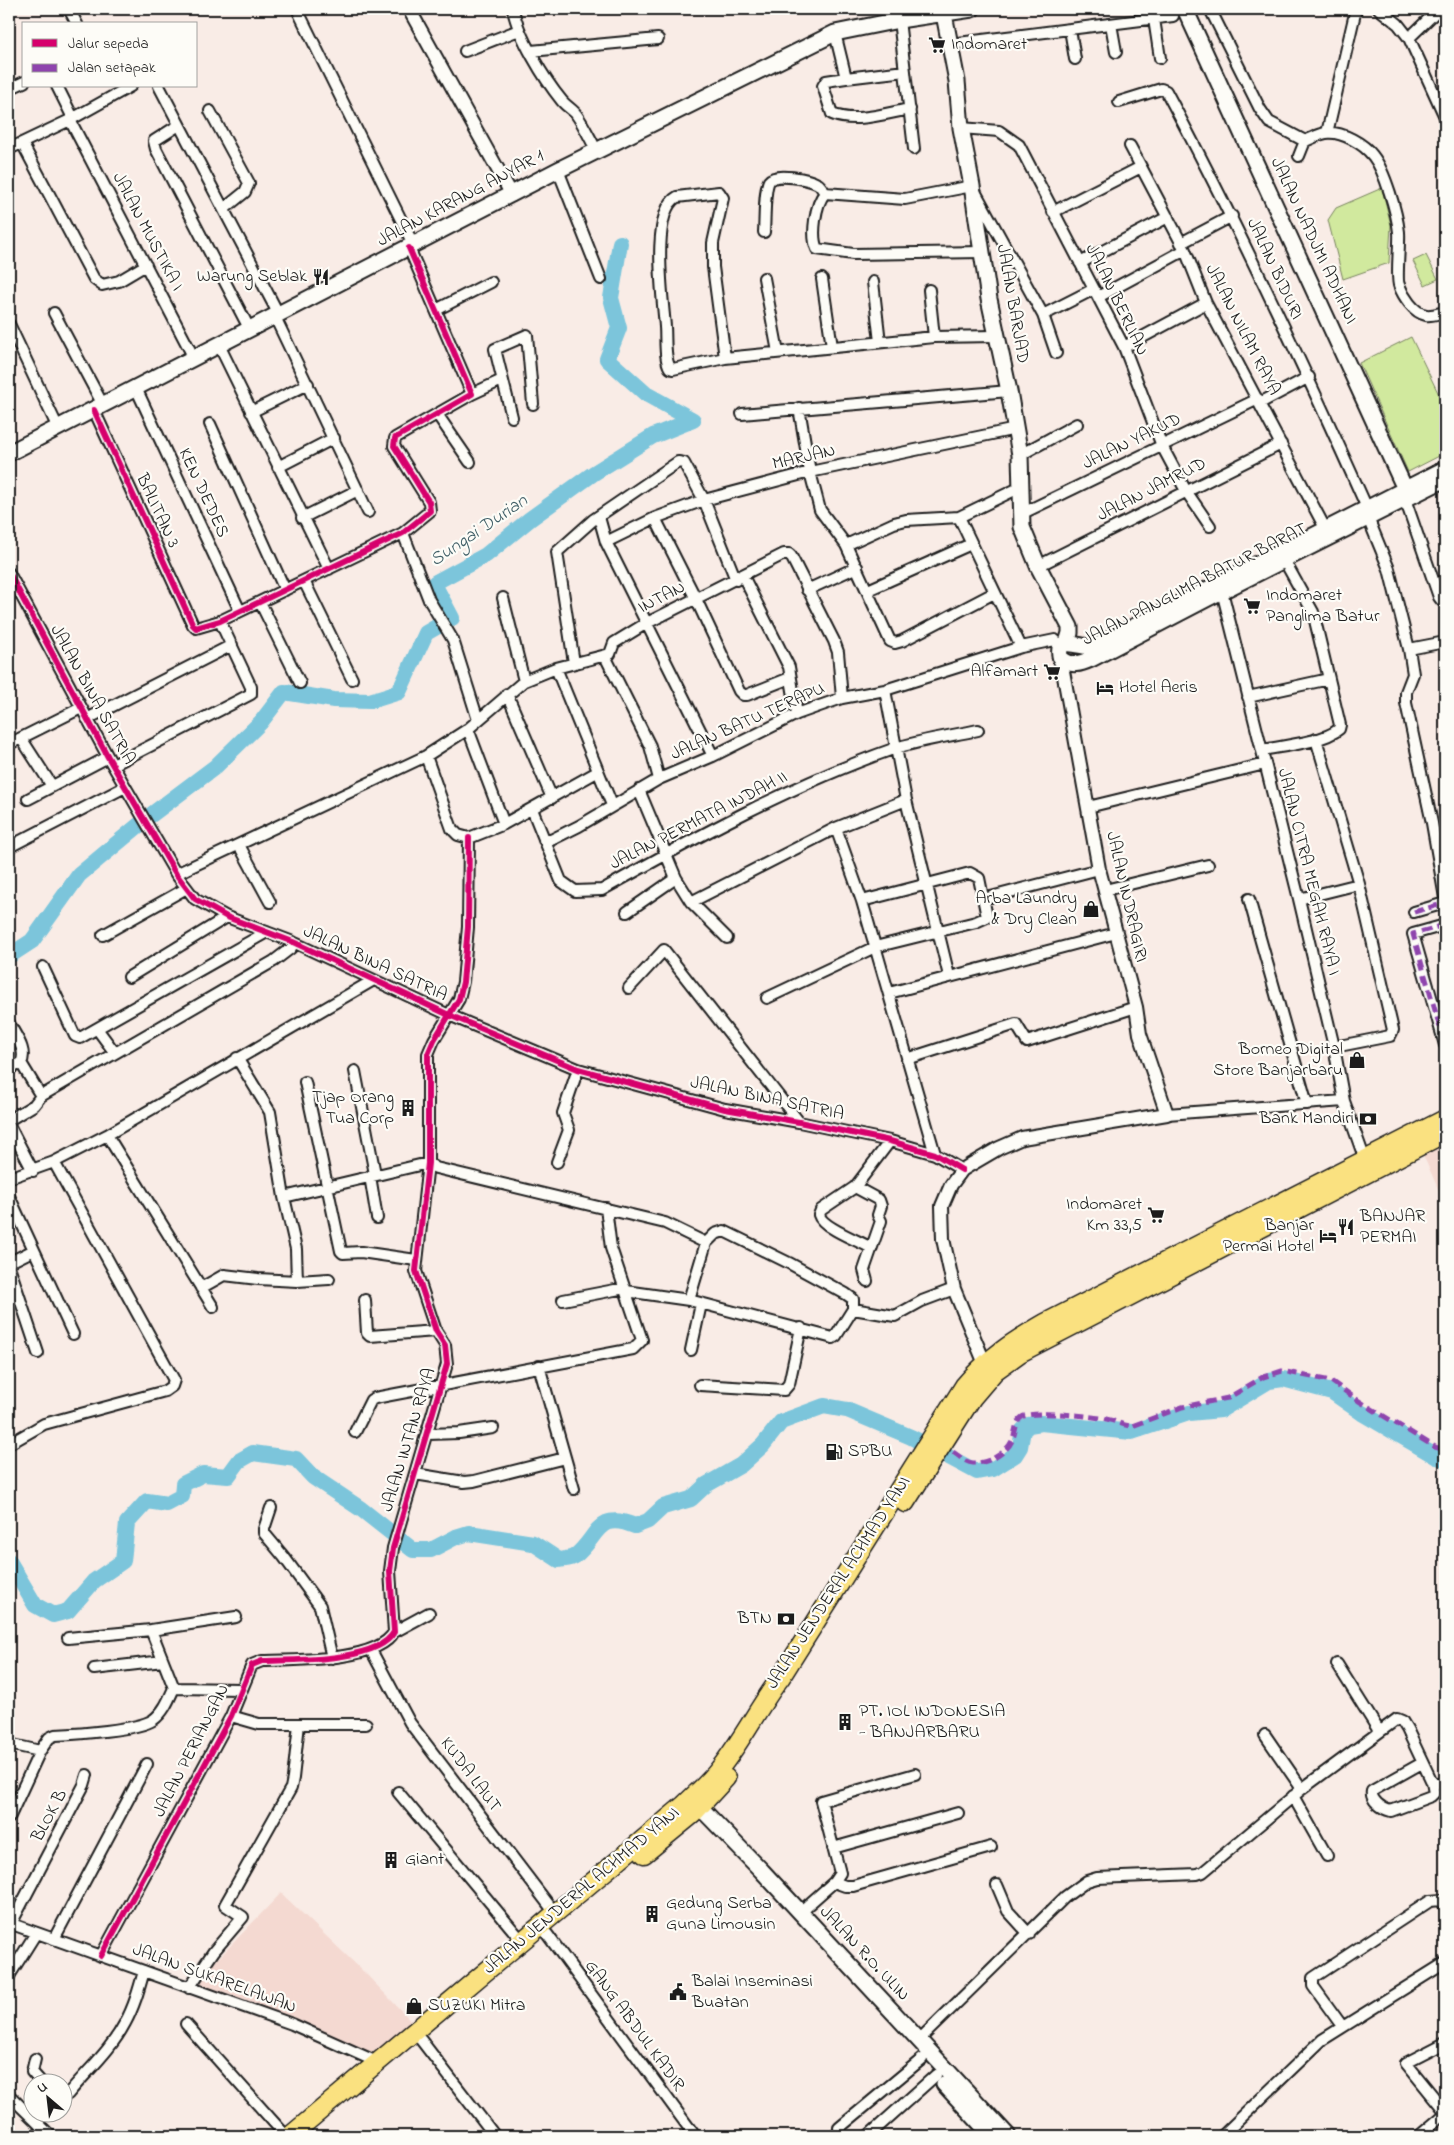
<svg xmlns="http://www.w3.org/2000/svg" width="1454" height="2145" font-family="'Indie Flower',sans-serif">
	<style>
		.built { fill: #f4d9d1 }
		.green { fill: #d1e99e; stroke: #76825d }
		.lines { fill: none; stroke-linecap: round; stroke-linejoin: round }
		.river { stroke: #7bc5db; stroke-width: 16 }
		.minor-casing { stroke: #1c1c1c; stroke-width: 14 }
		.tertiary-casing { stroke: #1c1c1c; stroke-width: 16 }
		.secondary-casing { stroke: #1c1c1c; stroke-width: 19 }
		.trunk-casing { stroke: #1c1c1c; stroke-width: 21 }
		.minor { stroke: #fdfcf7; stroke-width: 10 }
		.tertiary { stroke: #fdfcf7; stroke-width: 12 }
		.secondary { stroke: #fdfcf7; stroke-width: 15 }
		.trunk { stroke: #fae180; stroke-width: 18 }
		.quiet { stroke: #8e44ad; stroke-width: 5; stroke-dasharray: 10 5; stroke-linecap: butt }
		.cycleway-casing { stroke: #fdfcf7; stroke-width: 9 }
		.cycleway { stroke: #d6006c; stroke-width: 6 }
		.labels { text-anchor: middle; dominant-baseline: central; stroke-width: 4.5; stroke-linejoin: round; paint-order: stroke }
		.poi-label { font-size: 18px; fill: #1c1c1c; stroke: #fdfcf7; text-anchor: start }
		.street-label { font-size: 18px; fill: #1c1c1c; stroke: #fdfcf7 }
		.water-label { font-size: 19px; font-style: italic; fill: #426068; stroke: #fdfcf7 }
	</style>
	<rect width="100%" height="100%" fill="#f9ece6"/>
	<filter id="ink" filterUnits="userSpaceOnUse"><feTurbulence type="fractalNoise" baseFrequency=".02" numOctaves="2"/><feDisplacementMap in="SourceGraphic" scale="10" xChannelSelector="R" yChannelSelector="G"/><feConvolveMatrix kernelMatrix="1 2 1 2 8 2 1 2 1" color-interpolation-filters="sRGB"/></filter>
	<g filter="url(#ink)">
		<path class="built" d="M1445 1144V1204L1423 1155Z
			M281 1893 366 1974 415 2025 373 2058 193 1985Z"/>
		<path class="green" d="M1382 188 1391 225 1389 263 1343 279 1328 220 1336 208Z
			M1426 255 1438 279 1425 285 1413 261Z
			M1411 337 1445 407V453L1408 472 1359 363Z"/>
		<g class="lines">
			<path class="river" d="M151 815 215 767 261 722 284 692 334 700 370 701 399 692 426 633 452 618 434 584 436 582 486 555 530 519 594 473 653 436 693 420 646 394 607 359 619 328 611 298 620 243
				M9 956 32 941 79 875 139 825
				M9 1561 35 1605 53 1615 68 1611 94 1581 123 1561 127 1523 147 1501 167 1504 182 1496 183 1484 203 1474 228 1476 239 1461 253 1453 296 1459 313 1477 361 1509 413 1550H431L456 1537 469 1533 533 1543 559 1560C564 1559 571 1559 575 1556 599 1537 596 1510 635 1526L648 1521 663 1507 691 1499 706 1485 741 1465 763 1445 781 1422 824 1406 847 1410 911 1437 977 1472 993 1469 1015 1455 1020 1447 1023 1430 1029 1425 1041 1423 1132 1432 1189 1413 1221 1410 1269 1381 1283 1379 1332 1392 1362 1413 1437 1457 1445 1459"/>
			<g class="minor-casing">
				<path id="minor" d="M69 9 77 24
					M297 9 414 246
					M513 9C518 36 544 79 562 101 566 106 572 109 576 114 584 125 590 139 597 151
					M1210 9 1260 109 1269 122 1305 141
					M1379 9 1398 24 1409 38 1445 117
					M1154 19 1160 58
					M899 20 914 149
					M1111 24 1116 52
					M1070 29 1075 59
					M835 33 846 78 826 81 823 86 832 114C855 124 887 113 910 109
					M1409 38 1439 9
					M950 44 1173 16
					M465 51 519 30
					M531 51 658 39
					M846 78 905 71
					M57 86 73 118
					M159 86 279 315
					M9 89 24 82
					M1119 102 1161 89 1166 91C1239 227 1304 367 1367 508
					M210 111 249 183 245 192 224 209
					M70 120 194 358
					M179 125 154 141 156 149 250 330
					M961 128 999 131 1019 145 1124 347 1162 446 1186 491 1210 526
					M1327 133 1356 9
					M22 143 94 279 102 285 119 281 146 265
					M1130 146 1185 250 1206 303 1325 528
					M9 149 70 120 131 86
					M1299 156 1305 141C1311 139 1319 134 1326 133 1342 131 1364 144 1373 156 1385 171 1397 213 1399 232 1400 243 1396 279 1399 285 1403 296 1414 313 1426 315 1432 316 1440 313 1445 312
					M558 170 601 279
					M1053 212 1141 167
					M764 232C765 221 764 190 769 181 776 172 809 179 818 184 821 186 823 190 825 193
					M1181 243 1232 216
					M983 252 853 254 817 249C811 236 815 204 825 193L905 199 972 186 1043 315 1056 353
					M1080 263 1168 217
					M764 278 778 352
					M822 279 832 347
					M873 282 880 342
					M929 290 934 337
					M1098 297 1185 250
					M436 310 491 282
					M54 313 103 405
					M1043 315 1094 289
					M275 317 368 512
					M9 324 58 428
					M219 345 329 569
					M1124 347 1206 303
					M725 358 713 267V243L723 198 719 192 677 197C650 212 663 299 665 327 666 339 664 358 670 368L673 369 725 358 934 337 996 336
					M136 388 240 611
					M472 394 502 380
					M1260 403 1309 377
					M799 408 810 472 820 510 846 545 890 641 895 643 902 641 994 593
					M94 410 193 625 196 628 220 621 403 533 430 511 429 502 394 446 395 438 472 394 409 248
					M251 412 308 384
					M437 414 470 462
					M742 414 1009 391
					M512 417 495 349 527 335 533 404
					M210 424 285 590
					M1020 455 1077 424
					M278 467 334 438
					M1405 499 1439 597 1442 601H1445
					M1021 514 1258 399
					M599 517 606 542 713 756
					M959 517 1021 647
					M302 518 358 490
					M655 518 696 599 739 691 743 695H747L790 678
					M1368 518 1389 569 1409 649 1413 674 1406 692V703L1432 823 1445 898
					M403 533 429 600 453 640 478 720
					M606 542 655 518 704 500 810 472 1016 429
					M846 545 894 523 906 520 959 517 1021 487
					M1038 566 1281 444
					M9 573 108 757 176 874 195 899 227 917 293 942 449 1015 578 1069 725 1109 799 1122 890 1141 935 1154 962 1170
					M743 576 789 667 797 714
					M304 581 352 679
					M807 590 857 567
					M868 590 971 544
					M1222 591 1299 899 1334 1047 1344 1101 1365 1160
					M503 598 524 681
					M260 602 300 683
					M1409 649 1445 642
					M605 656 650 746 659 779
					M574 663 557 552 593 520 678 462 684 463 704 500 736 580
					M556 668 612 805
					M885 690 906 800 949 976
					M507 694 552 798
					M1248 697 1329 679
					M87 719 232 645
					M468 729 504 824
					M21 738 52 786
					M1316 739 1359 884 1393 1030 1390 1036 1334 1047
					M9 744 81 708
					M1262 750C1283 746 1324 742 1339 729L1340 725 1313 612 1284 560
					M426 756 452 829 458 835 469 838
					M113 765 251 694V687L220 621
					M639 790 676 878 691 902 836 828 862 901 935 1154
					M28 799 108 757
					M1088 807 1265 764
					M532 809 561 881 575 891 602 890C696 837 791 785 893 749 920 740 950 736 978 730
					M836 828 906 800
					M469 838 504 824 597 772
					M544 840H551L579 826 659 779 713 756 797 714 842 698 885 690 1021 647 1055 640 1061 646
					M239 845 270 902
					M9 847 125 787
					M176 874 426 756 468 729 524 681 556 668 610 654 614 643 645 624 784 554H789L791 556 834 641 838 652 842 698
					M1105 890 1208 865
					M983 899 1099 869
					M1249 899 1307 1104
					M1299 899 1359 884
					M691 902 727 938
					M627 912 676 878
					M1414 912 1445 903
					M1445 925 1413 934 1445 1045
					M103 935 185 889
					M43 967 75 1036 80 1038 267 932
					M129 977 227 917
					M629 988 664 950 799 1122
					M889 993 1116 933
					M767 998 875 947 976 922 987 917 979 878 970 873 862 901
					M9 1023C14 1034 28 1050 21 1063L41 1096
					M98 1030 115 1053
					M237 1058 270 1112 284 1197 428 1163 436 1168 665 1223 706 1243 689 1300
					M907 1059 1016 1024 1027 1042 1136 1007
					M9 1069 21 1063
					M355 1071 375 1174
					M305 1082 341 1251 343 1253 361 1252 416 1260
					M1167 1114 1344 1101
					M9 1120 34 1105 41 1096 274 961 291 948 293 942
					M9 1125 33 1171
					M107 1135 213 1307
					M557 1162 569 1130 563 1113 578 1069
					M370 1176 377 1218
					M9 1178 54 1162 107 1135 372 981
					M855 1187 879 1200 881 1206 878 1215 881 1221 864 1270 867 1281
					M9 1196 34 1250 10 1262 9 1266 38 1353
					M284 1197 296 1249 297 1281
					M706 1243 715 1234 724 1231 789 1263 846 1294 853 1299V1309
					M870 1247C858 1241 822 1227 819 1215L821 1210 855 1187 890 1141
					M34 1250 73 1334
					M201 1288 224 1275 258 1279 297 1281 329 1279
					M626 1291 689 1300 833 1338 836 1336 853 1309 895 1316 922 1301 954 1289
					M365 1300 367 1333 370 1336 436 1331
					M563 1300 625 1288
					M691 1350 701 1304
					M539 1366 574 1489
					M700 1385 784 1390 789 1384 801 1328
					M355 1432 371 1400 375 1398 633 1349 642 1340 611 1248 606 1208
					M428 1434 459 1433 493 1428
					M9 1444 44 1424 165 1391 172 1386 174 1380 54 1162
					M415 1474 464 1482 474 1481 565 1458
					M271 1508 264 1529V1533L284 1557 320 1606 332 1658
					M151 1630 174 1688
					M394 1632 429 1613
					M68 1638 151 1630 236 1617
					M371 1650 410 1723 555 1913
					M1337 1664 1379 1731
					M94 1669 163 1661
					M231 1716 259 1724H366
					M1265 1735 1302 1789
					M9 1744 40 1751 49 1738 55 1735C76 1734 138 1730 153 1720 164 1712 169 1699 174 1688L241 1689
					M1422 1763 1372 1791C1370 1800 1382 1809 1391 1811L1431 1796 1434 1793 1432 1782
					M398 1792 522 1941
					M1293 1796 1327 1856
					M9 1818 40 1751
					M833 1848 958 1813
					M834 1882 845 1886H853L991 1847
					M997 1885 1008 1911 1029 1934
					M800 1912 834 1882 840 1873 821 1801 915 1774
					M9 1923 292 2024 377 2062
					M11 1924 84 1785 87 1775
					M547 1934 695 2136
					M54 1939 147 1764
					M101 1956 231 1716 252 1665 262 1661C293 1660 378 1662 394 1632L390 1571 393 1548 447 1364 445 1345 436 1331 416 1271 428 1163V1054L434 1040 459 999 463 982 468 927 469 838
					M9 1976 36 1933
					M189 1988 214 1951 243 1917 225 1905 291 1788 293 1778 299 1724
					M186 2024 286 2136
					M1342 2026 1313 1986V1978L1430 1901 1441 1900 1445 1906
					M421 2040 495 2136
					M918 2041 1065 1897 1087 1881 1097 1878 1197 1874 1203 1872 1302 1789 1397 1719 1402 1721 1407 1729 1432 1782 1436 1784H1445
					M1445 2043 1406 2063 1445 2111
					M35 2059 32 2072 41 2082
					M9 2095 51 2136
					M62 2096 68 2094C87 2071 111 2050 125 2023 134 2007 139 1989 144 1971
					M839 2128 922 2059
					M868 2136 936 2075
					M1222 2136 1322 2040 1445 1963
					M1419 2136 1445 2114"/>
			</g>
			<g class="tertiary-casing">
				<path id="tertiary" d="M409 9 512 195
					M985 1364 954 1289 943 1239 942 1206 951 1185 962 1170 970 1165 999 1148 1022 1138 1167 1114 1140 1034 1136 1007 1099 869 1061 660"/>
			</g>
			<g class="secondary-casing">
				<path id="secondary" d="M943 9 957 81 961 128 972 186 989 299 1009 391 1020 455 1022 527 1038 566 1070 627V633L1067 643
					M1185 9 1405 489
					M9 453 558 170 835 33 899 20 972 9
					M1445 469 1094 647C1082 649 1053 632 1061 660 1072 666 1080 664 1091 659L1208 598 1445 479
					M693 1800 762 1871 1008 2136
					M944 2084 992 2136"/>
			</g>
			<g class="trunk-casing">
				<path id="trunk" d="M905 1503 972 1398 995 1371 1020 1353 1445 1133
					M644 1854 693 1814 726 1778
					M290 2136 684 1805C696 1793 710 1782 720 1768 743 1739 759 1706 781 1677L964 1386C986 1359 1014 1341 1045 1323L1445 1119"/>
			</g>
			<use href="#minor" class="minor"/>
			<use href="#tertiary" class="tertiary"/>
			<use href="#secondary" class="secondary"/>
			<use href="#trunk" class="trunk"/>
			<path class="quiet" d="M1414 912 1445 903
				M1445 925 1413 934 1445 1045
				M953 1452C959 1456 966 1463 973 1463 988 1464 1009 1452 1013 1438 1016 1431 1015 1422 1022 1417 1032 1410 1097 1416 1110 1420 1118 1422 1124 1426 1132 1426L1182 1407 1228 1398 1263 1377 1282 1371 1331 1381 1359 1401 1435 1447 1445 1450"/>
			<g class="cycleway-casing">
				<path id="cycleway" d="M94 410 193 625 196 628 220 621 403 533 430 511 429 502 394 446 395 438 472 394 409 248
					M9 573 108 757 176 874 195 899 227 917 293 942 449 1015 578 1069 725 1109 799 1122 890 1141 935 1154 962 1170
					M101 1956 231 1716 252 1665 262 1661C293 1660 378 1662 394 1632L390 1571 393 1548 447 1364 445 1345 436 1331 416 1271 428 1163V1054L434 1040 459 999 463 982 468 927 469 838"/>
			</g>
			<use href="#cycleway" class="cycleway"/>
		</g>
	</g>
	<defs>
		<g id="supermarket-bare" transform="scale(1.35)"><path d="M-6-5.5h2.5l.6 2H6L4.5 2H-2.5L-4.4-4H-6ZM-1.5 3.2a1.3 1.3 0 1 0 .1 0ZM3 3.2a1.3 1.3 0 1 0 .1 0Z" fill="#1c1c1c" stroke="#fdfcf7" stroke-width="2.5" paint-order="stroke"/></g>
		<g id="restaurant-bare" transform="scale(1.35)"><path d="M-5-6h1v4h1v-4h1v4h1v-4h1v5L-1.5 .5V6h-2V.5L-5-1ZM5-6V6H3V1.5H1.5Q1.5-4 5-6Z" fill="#1c1c1c" stroke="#fdfcf7" stroke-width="2.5" paint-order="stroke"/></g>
		<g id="hotel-bare" transform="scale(1.35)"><path d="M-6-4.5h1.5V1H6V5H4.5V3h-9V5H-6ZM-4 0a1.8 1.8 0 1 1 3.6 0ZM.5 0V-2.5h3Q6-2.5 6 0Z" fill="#1c1c1c" stroke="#fdfcf7" stroke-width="2.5" paint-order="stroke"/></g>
		<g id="shop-bare" transform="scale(1.35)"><path d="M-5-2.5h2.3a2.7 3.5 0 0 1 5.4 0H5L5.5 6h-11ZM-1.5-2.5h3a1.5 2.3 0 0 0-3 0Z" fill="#1c1c1c" stroke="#fdfcf7" stroke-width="2.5" paint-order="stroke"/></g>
		<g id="building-bare" transform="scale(1.35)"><path d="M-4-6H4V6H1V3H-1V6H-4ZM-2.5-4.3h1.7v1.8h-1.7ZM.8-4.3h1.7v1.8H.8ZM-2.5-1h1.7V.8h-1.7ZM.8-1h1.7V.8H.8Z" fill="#1c1c1c" stroke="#fdfcf7" stroke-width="2.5" paint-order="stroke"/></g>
		<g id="bank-bare" transform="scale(1.35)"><path d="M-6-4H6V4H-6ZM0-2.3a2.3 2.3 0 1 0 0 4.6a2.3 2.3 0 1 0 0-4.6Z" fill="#1c1c1c" stroke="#fdfcf7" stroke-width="2.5" paint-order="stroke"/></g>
		<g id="fuel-bare" transform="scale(1.35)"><path d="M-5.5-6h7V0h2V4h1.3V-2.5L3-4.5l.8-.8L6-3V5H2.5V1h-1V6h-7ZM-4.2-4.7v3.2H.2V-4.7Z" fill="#1c1c1c" stroke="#fdfcf7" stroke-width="2.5" paint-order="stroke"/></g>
		<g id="civic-bare" transform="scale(1.35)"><path d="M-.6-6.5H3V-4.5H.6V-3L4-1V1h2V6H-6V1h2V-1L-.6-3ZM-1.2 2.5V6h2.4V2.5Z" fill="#1c1c1c" stroke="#fdfcf7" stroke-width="2.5" paint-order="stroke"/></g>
	</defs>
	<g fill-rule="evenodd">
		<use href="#supermarket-bare" x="937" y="45"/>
		<use href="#restaurant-bare" x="321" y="277"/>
		<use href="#supermarket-bare" x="1252" y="606"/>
		<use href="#supermarket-bare" x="1052" y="672"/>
		<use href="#hotel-bare" x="1105" y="688"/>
		<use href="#shop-bare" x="1091" y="909"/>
		<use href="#shop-bare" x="1357" y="1060"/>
		<use href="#building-bare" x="408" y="1108"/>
		<use href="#bank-bare" x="1368" y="1119"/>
		<use href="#supermarket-bare" x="1156" y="1215"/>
		<use href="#restaurant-bare" x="1346" y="1227"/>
		<use href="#hotel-bare" x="1328" y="1236"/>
		<use href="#fuel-bare" x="834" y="1452"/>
		<use href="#bank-bare" x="786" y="1619"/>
		<use href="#building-bare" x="845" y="1722"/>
		<use href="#building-bare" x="391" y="1860"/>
		<use href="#building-bare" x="652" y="1914"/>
		<use href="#civic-bare" x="678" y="1992"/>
		<use href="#shop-bare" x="414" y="2006"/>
	</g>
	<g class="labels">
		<g class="poi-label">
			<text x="951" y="45">Indomaret</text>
			<text x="307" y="277" text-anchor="end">Warung Seblak</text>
			<text x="1266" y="596">Indomaret<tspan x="1266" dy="21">Panglima Batur</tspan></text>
			<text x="1038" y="672" text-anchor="end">Alfamart</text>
			<text x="1119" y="688">Hotel Aeris</text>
			<text x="1077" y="899" text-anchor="end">Arba Laundry<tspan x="1077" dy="21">&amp; Dry Clean</tspan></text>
			<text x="1343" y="1050" text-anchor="end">Borneo Digital<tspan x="1343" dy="21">Store Banjarbaru</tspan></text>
			<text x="394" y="1098" text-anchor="end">Tjap Orang<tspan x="394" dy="21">Tua Corp</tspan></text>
			<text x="1354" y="1119" text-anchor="end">Bank Mandiri</text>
			<text x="1142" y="1205" text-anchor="end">Indomaret<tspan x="1142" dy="21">Km 33,5</tspan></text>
			<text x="1360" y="1217">BANJAR<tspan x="1360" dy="21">PERMAI</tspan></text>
			<text x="1314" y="1226" text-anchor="end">Banjar<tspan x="1314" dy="21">Permai Hotel</tspan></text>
			<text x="848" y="1452">SPBU</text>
			<text x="772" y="1619" text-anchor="end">BTN</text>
			<text x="859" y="1712">PT. IOL INDONESIA<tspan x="859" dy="21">- BANJARBARU</tspan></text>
			<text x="405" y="1860">Giant</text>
			<text x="666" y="1904">Gedung Serba<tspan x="666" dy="21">Guna Limousin</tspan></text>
			<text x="692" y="1982">Balai Inseminasi<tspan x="692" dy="21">Buatan</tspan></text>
			<text x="428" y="2006">SUZUKI Mitra</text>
		</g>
		<g class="street-label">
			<text transform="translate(461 199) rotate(-28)">JALAN KARANG ANYAR 1</text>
			<text transform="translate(147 232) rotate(62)">JALAN MUSTIKA I</text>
			<text transform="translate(1313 241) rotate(65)">JALAN NADJMI ADHANI</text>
			<text transform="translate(1274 269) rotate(65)">JALAN BIDURI</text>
			<text transform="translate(1116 300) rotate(64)">JALAN BERLIAN</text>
			<text transform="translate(1012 304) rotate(80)">JALAN BARJAD</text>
			<text transform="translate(1242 330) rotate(63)">JALAN NILAM RAYA</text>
			<text transform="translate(1132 442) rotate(-26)">JALAN YAKUD</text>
			<text transform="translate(804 458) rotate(-13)">MARJAN</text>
			<text transform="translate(1152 490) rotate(-27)">JALAN JAMRUD</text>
			<text transform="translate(203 493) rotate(65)">KEN DEDES</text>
			<text transform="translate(157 511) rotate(65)">BALITAN 3</text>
			<text transform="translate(1195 585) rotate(-27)">JALAN PANGLIMA BATUR BARAT</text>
			<text transform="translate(662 598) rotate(-27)">INTAN</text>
			<text transform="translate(92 695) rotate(61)">JALAN BINA SATRIA</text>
			<text transform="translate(748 722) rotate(-24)">JALAN BATU TERAPU</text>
			<text transform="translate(699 821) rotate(-27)">JALAN PERMATA INDAH II</text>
			<text transform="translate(1308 872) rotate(76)">JALAN CITRA MEGAH RAYA I</text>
			<text transform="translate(1126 897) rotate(77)">JALAN INDRAGIRI</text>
			<text transform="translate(375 964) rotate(25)">JALAN BINA SATRIA</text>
			<text transform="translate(767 1099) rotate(12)">JALAN BINA SATRIA</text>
			<text transform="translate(409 1440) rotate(-73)">JALAN INTAN RAYA</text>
			<text transform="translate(839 1583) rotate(-57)">JALAN JENDERAL ACHMAD YANI</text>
			<text transform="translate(192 1751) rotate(-63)">JALAN PERIANGAN</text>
			<text transform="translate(470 1775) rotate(53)">KUDA LAUT</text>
			<text transform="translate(50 1816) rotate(-62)">BLOK B</text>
			<text transform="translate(582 1891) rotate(-40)">JALAN JENDERAL ACHMAD YANI</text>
			<text transform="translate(864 1954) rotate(47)">JALAN R.O. ULIN</text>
			<text transform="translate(214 1979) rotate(20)">JALAN SUKARELAWAN</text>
			<text transform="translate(634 2026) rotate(54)">GANG ABDUL KADIR</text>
		</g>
		<g class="water-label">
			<text transform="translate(479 531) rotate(-34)">Sungai Durian</text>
		</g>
	</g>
	<rect width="1454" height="2145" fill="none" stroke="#fdfcf7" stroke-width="30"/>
	<rect x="15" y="15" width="1424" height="2115" fill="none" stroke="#1c1c1c" stroke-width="2" filter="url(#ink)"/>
	<rect x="22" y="22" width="175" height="65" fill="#fdfcf7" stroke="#a3a29f"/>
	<rect x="32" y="39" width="25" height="8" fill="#d6006c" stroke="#a3a29f"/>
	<text x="68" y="48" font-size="15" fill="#1c1c1c">Jalur sepeda</text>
	<rect x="32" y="64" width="25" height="8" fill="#8e44ad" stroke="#a3a29f"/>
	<text x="68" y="72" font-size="15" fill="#1c1c1c">Jalan setapak</text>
	<g transform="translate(48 2098) rotate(332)"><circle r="24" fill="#fdfcf7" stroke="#a3a29f"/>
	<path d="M0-4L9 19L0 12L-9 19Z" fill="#1c1c1c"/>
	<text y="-8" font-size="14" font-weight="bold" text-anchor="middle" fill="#1c1c1c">U</text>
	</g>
</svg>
